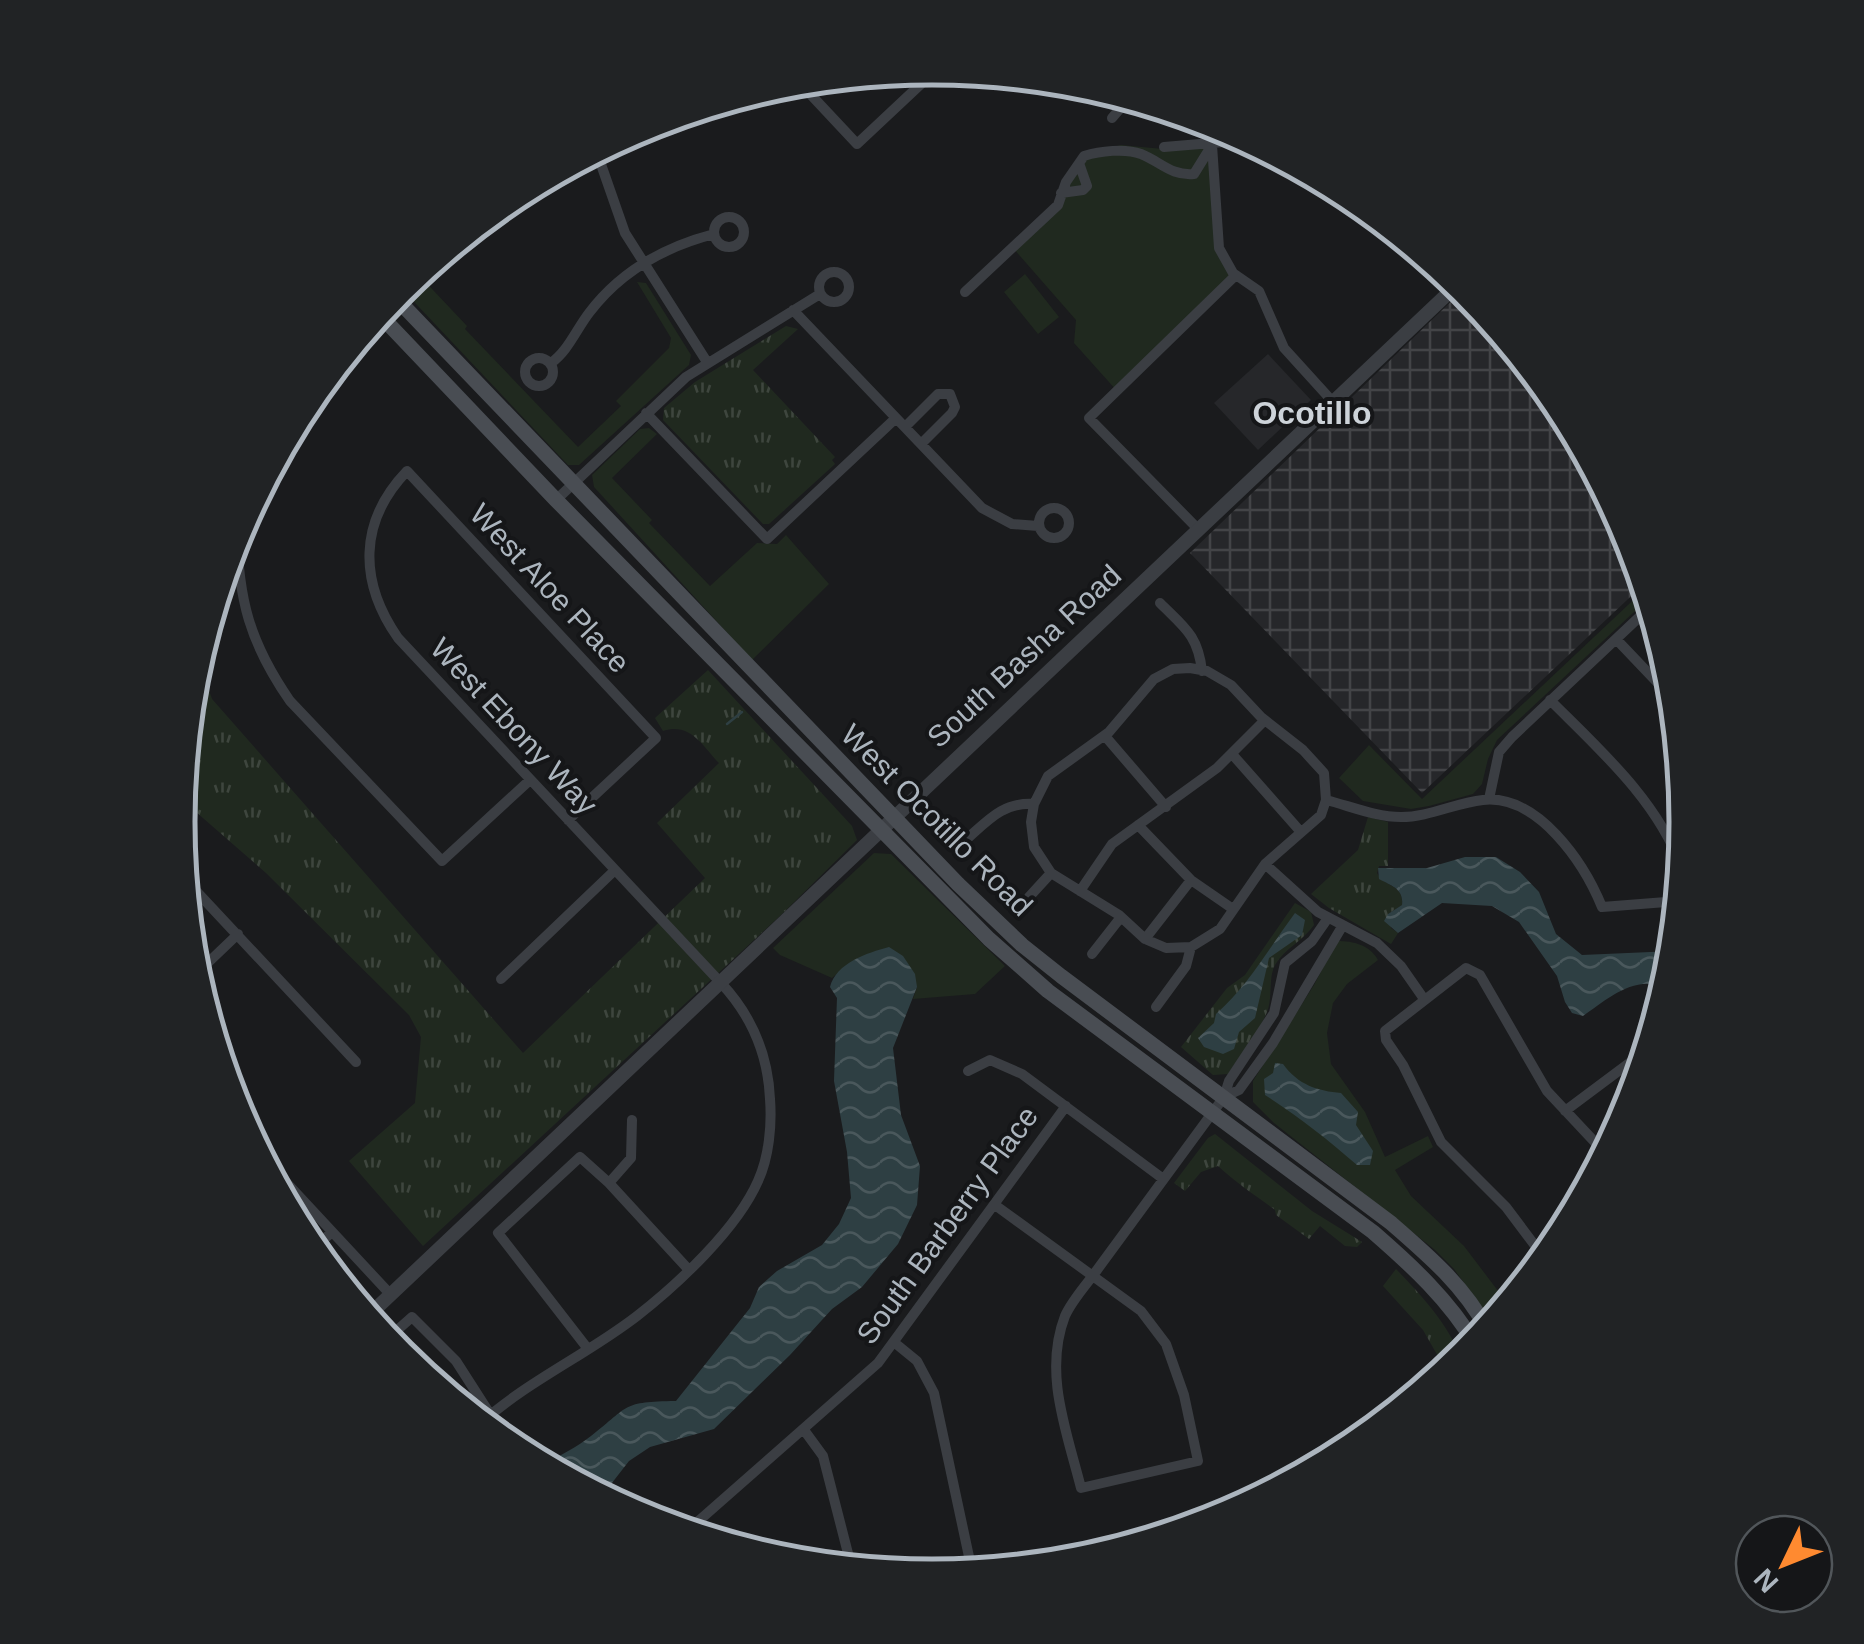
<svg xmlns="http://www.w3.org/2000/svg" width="1864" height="1644" font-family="Helvetica,sans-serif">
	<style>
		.built { fill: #26272a }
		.industrial { fill: url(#industrial-grid) }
		.green { fill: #20291f }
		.park { fill: url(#park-tufts) }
		.water { fill: url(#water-waves) }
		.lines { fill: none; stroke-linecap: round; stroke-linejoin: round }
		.stream { stroke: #2e3f43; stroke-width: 2.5 }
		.minor { stroke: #3b3e43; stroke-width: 10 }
		.tertiary { stroke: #3b3e43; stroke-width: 14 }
		.secondary { stroke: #494d53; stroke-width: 15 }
		.labels { text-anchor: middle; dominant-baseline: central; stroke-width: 8; stroke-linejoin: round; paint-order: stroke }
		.street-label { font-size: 30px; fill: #acb5be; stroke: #151618 }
		.neighbourhood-label { font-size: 32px; font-weight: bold; fill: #cdd3d9; stroke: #151618 }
		.rim { fill: none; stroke: #acb5be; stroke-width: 5 }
	</style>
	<defs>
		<pattern id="industrial-grid" width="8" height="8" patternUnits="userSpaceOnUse" patternTransform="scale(2.5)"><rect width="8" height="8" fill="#26272a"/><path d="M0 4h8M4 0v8" fill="none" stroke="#434447"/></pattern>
		<pattern id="park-tufts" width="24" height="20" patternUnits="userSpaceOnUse" patternTransform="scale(2.5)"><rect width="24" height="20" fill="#20291f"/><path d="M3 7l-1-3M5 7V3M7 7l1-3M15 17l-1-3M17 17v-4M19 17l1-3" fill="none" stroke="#3e463e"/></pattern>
		<pattern id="water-waves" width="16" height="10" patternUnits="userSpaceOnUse" patternTransform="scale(2.5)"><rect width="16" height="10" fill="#2e3f43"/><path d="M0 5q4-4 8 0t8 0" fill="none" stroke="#4a585c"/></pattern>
	</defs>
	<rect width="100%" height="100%" fill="#1a1b1d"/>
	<path class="built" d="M1268 354 1311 400 1258 450 1214 403Z"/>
	<path class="industrial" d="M1465 288 1560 403 1629 534 1644 584 1422 793 1190 553Z"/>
	<path class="green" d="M1121 145 1163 149 1213 147 1219 248 1236 275 1117 391 1074 343 1076 320 1013 248 1058 205 1084 156Z
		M417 273 467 326 465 329 578 447 621 406 616 401 669 348 671 338 637 282 646 283 691 355 689 365 579 465H568L400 287Z
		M1025 274 1059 317 1038 334 1004 292Z
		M649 428 657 434 612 478 652 520 649 523 710 586 757 543 777 544 786 535 829 584 752 660 594 487 592 475 640 429Z
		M1646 588 1649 598 1497 740 1488 759 1482 784 1473 794 1429 806 1411 809 1363 801 1339 778 1369 745 1422 799Z
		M874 853 891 854 1005 966 975 994 913 999 917 987 874 952 847 965 832 978 780 955 773 948Z
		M1337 941C1354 941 1370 945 1378 960L1347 984 1333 1003 1327 1033 1331 1064 1365 1112 1385 1157 1428 1136 1433 1147 1395 1170 1411 1196 1464 1246 1508 1304 1493 1323 1454 1269 1435 1250 1274 1123 1253 1102V1081L1314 985Z"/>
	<path class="park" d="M786 326 798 329 753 370 835 457 832 460 835 464 769 524H763L663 420 664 408 695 382Z
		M197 657 212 699 523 1053 705 878 657 823 719 763C702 745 690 722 663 731L655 718 708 670 852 826 857 840 782 914 423 1246 349 1161 415 1103 421 1037 409 1015 266 873 180 798 192 674Z
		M1368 817 1388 822V866H1379L1377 873C1385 888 1404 884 1402 905L1388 914 1391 928 1398 933 1391 944 1329 908 1311 894 1358 850Z
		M1295 903 1311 912 1314 925C1303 941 1285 948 1275 965 1268 978 1273 997 1267 1012 1258 1034 1241 1054 1228 1074L1213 1075 1181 1047 1227 988 1245 975Z
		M1215 1134 1312 1211 1362 1242 1357 1247 1345 1246 1320 1226 1309 1239 1276 1215 1275 1210C1255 1195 1236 1183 1218 1166L1201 1172 1185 1191 1174 1183 1208 1138Z
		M1396 1269C1423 1297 1447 1323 1462 1359L1438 1378 1431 1363 1439 1358 1423 1330 1383 1286Z"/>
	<path class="water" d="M1465 857H1496L1520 872 1539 892 1556 934 1582 955 1674 951 1666 989C1637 972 1606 1000 1583 1016L1572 1013 1565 1002 1557 976 1519 922 1492 906 1442 903 1398 933 1384 921 1388 914 1402 905C1404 889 1392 886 1379 879L1378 868H1427Z
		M1295 913 1305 920 1302 935 1269 958 1255 1018 1239 1032 1234 1049 1223 1054 1204 1047 1198 1038 1214 1023 1216 1014C1249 985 1269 948 1295 913Z
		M889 947 903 956 915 974 917 987 893 1048 901 1115 920 1166 917 1205 898 1244 862 1287 832 1309 790 1355 714 1429 650 1447 629 1461 601 1497 543 1465C559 1456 577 1447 591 1436 631 1405 621 1402 676 1401L750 1308 759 1287 777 1271 822 1245 839 1224 851 1198 847 1152 834 1081 837 998 830 987C836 963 867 953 889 947Z
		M1275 1063 1283 1064C1298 1085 1318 1091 1341 1093L1358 1112 1356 1125 1373 1151 1370 1165H1357C1327 1139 1298 1116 1265 1095L1264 1079 1273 1073Z"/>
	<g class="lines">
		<path class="stream" d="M727 724 742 712"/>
		<path class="minor" d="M798 81 857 144 938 68
			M1112 118 1130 97
			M1217 124 1212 145 1219 248 1233 273 1259 291 1284 348 1333 402
			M1164 147 1248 140
			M596 150 625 233 707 362
			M1061 193 1083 190 1087 186 1080 166
			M714 232a15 15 0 1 1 30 0a15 15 0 1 1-30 0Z
			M819 287a15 15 0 1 1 30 0a15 15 0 1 1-30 0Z
			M965 292 1058 205 1066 182 1084 156C1100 151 1125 148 1141 154 1161 162 1171 176 1194 174L1212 145
			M793 310 982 508 1012 524 1038 526
			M525 372a14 14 0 1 1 28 0a14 14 0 1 1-28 0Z
			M551 363C568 351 576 330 589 313 620 272 664 247 714 234
			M646 413 767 539 896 418
			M905 427 938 394H950L955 407 952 413 921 444
			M556 500 686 377 820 294
			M1039 523a15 15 0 1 1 30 0a15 15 0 1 1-30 0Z
			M237 529C238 600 250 643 290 701L442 861 530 780
			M1198 529 1089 418 1236 275
			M1160 603C1184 627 1198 635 1202 671
			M1616 639 1675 701
			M1190 668 1207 671 1231 685 1261 717 1303 750 1324 773 1326 800 1321 815 1265 864 1220 929 1191 947 1166 948 1145 939 1119 915 1051 873 1034 847 1031 822 1034 804 1048 776 1109 732 1154 679 1173 669Z
			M1550 700C1600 750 1657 800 1682 868
			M1105 736 1166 807
			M1232 754 1300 831
			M1489 799 1499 752 1512 737 1651 606
			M1326 800C1350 806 1376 817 1401 817 1429 817 1455 803 1483 800 1538 794 1584 863 1602 907L1679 901
			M1138 825 1191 880 1233 909
			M968 838C989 819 1004 802 1034 804
			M1265 864 1318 912 1377 943 1401 966 1424 999
			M183 877 356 1062
			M1080 891 1112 844 1217 768 1264 721
			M1029 897 1051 873
			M1145 939 1191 880
			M1092 954 1121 917
			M194 976 238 934
			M501 979 615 870
			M1156 1007 1186 966 1191 947
			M968 1071 990 1060 1022 1074 1162 1178
			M1224 1097 1239 1090 1273 1043 1343 925
			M1565 1111 1648 1049
			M257 1151 391 1295
			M609 1183 631 1158 632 1120
			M995 1205 1141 1311 1166 1344 1184 1395 1198 1461 1081 1488C1067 1432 1043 1373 1065 1316 1072 1300 1087 1284 1097 1270L1224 1097 1229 1081 1274 1013 1285 963 1312 941 1328 918
			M312 1250 332 1232
			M1545 1259 1506 1207 1441 1142 1403 1065 1386 1040 1385 1031 1466 968 1480 975 1547 1091 1606 1154
			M386 1340 412 1317 456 1361 490 1414
			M895 1343 917 1361 934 1393 971 1566 928 1576
			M588 1349 498 1233 580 1157 609 1183 688 1269
			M481 1423C528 1381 588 1354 637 1316 678 1284 737 1229 758 1181 769 1157 772 1125 770 1099 768 1055 751 1015 721 983 613 868 505 753 398 638 359 582 358 522 407 471L656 738 568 820
			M804 1430 823 1456 852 1569
			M686 1532 878 1363 1066 1106"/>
		<path class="tertiary" d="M367 1317 1459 283"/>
		<path class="secondary" d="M393 295 958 884 1022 945 1061 976 1391 1223C1428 1255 1464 1286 1487 1329
			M378 313 556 500 989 939 1048 991 1373 1232C1411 1265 1449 1300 1475 1344"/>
	</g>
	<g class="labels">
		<g class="street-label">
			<text transform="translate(550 588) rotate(47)">West Aloe Place</text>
			<text transform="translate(1024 656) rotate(-43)">South Basha Road</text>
			<text transform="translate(514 726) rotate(47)">West Ebony Way</text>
			<text transform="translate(937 820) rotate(45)">West Ocotillo Road</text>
			<text transform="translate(947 1225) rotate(-54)">South Barberry Place</text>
		</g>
		<g class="neighbourhood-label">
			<text x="1312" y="413">Ocotillo</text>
		</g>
	</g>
	<path d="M0 0H1864V1644H0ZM195 822a737 737 0 1 1 1474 0a737 737 0 1 1-1474 0Z" fill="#212325" fill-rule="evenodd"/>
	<path class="rim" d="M195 822a737 737 0 1 1 1474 0a737 737 0 1 1-1474 0Z"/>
	<g transform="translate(1784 1564) rotate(227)"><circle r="48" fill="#151618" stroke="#51565a" stroke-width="2.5"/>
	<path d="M0-8L18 38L0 25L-18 38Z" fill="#ff8a30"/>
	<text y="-15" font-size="28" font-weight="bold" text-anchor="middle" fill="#acb5be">N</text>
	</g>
</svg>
